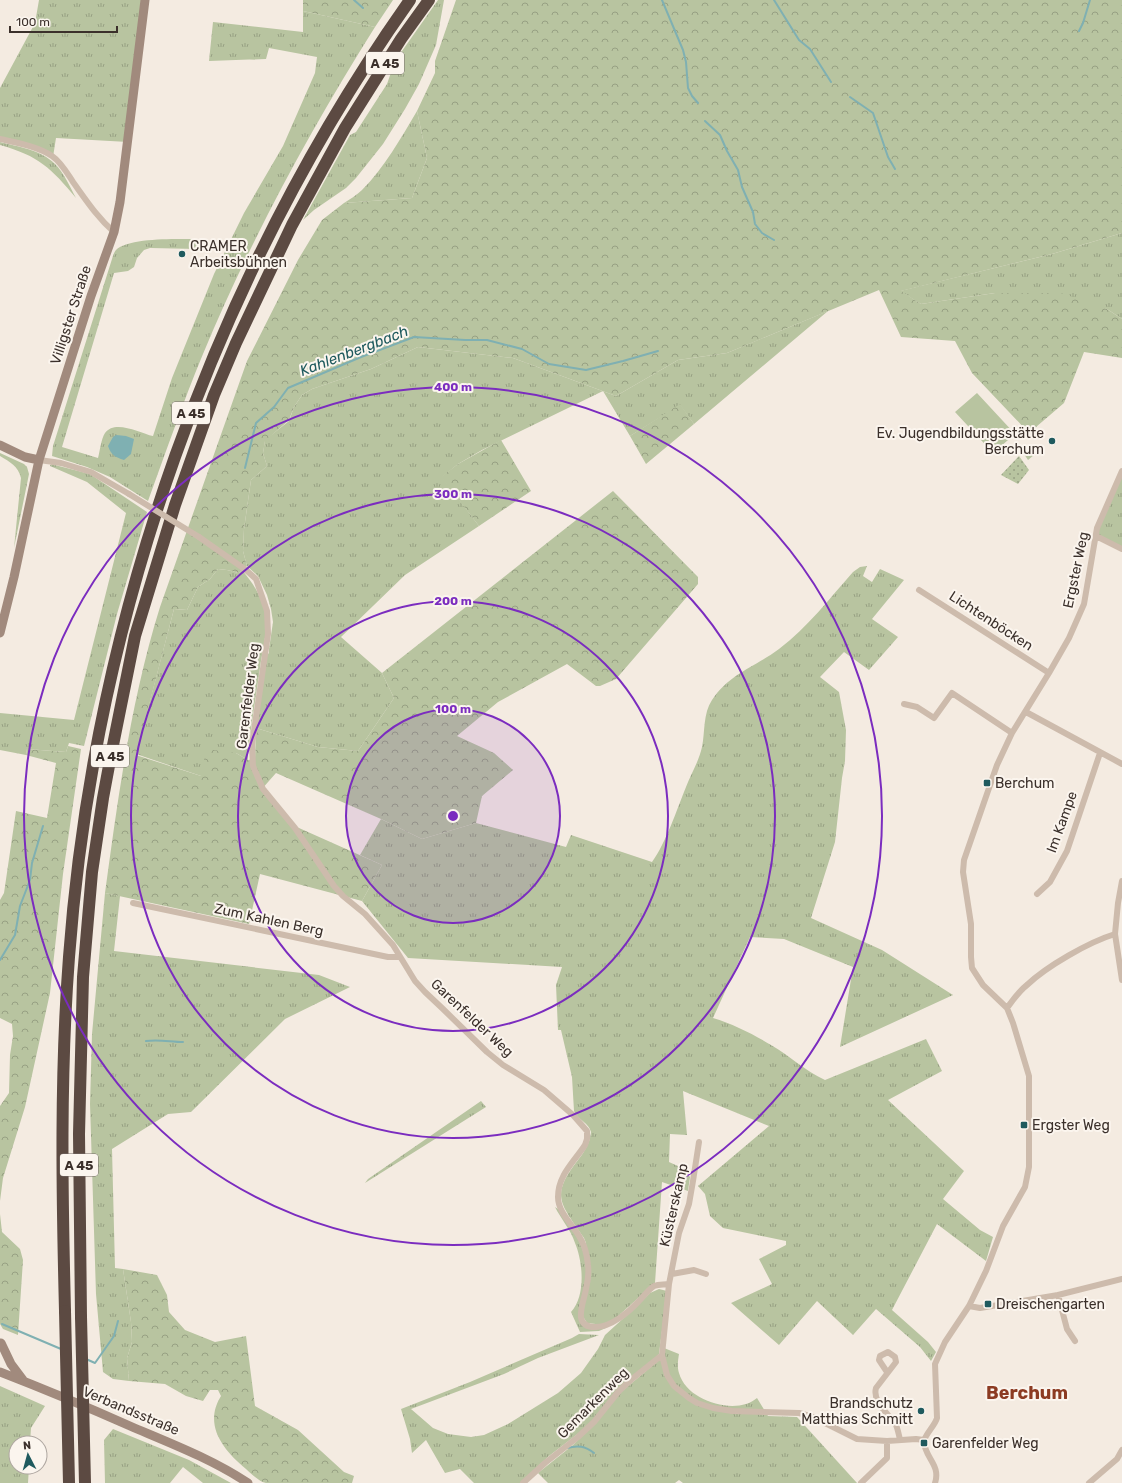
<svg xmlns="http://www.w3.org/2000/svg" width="1122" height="1483" font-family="Rubik,sans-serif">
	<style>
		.grass { fill: url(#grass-tufts) }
		.forest { fill: url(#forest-crowns) }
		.park { fill: url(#park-dots) }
		.garden { fill: #b8c4a0 }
		.water { fill: #7fb0b2 }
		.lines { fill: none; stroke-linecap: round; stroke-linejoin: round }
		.stream { stroke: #7fb0b2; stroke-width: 2 }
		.street { stroke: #cdbbac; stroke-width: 6 }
		.secondary { stroke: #a18a7d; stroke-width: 9 }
		.highway { stroke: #5c4a42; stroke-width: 12 }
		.street-bridge { stroke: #cdbbac; stroke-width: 6 }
		.highway-bridge { stroke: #5c4a42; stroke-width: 12 }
		.ring { fill: none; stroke: #7b2cbf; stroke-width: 2 }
		.poi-dot { fill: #1f5a5e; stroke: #fbf5ee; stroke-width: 1.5 }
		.labels { text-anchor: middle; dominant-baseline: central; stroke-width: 4; stroke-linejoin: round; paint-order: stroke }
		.shield { fill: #fbf5ee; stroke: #756b66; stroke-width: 1 }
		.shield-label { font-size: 13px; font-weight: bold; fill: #3b302b }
		.poi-label { font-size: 14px; fill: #3b302b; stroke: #fbf5ee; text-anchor: start }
		.street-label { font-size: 14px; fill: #3b302b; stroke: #fbf5ee }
		.water-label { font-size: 15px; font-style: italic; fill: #1f5a5e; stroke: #fbf5ee }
		.district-label { font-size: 18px; font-weight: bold; fill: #8c3b22; stroke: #fbf5ee }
		.centre { fill: #7b2cbf; stroke: #fbf5ee; stroke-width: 2 }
		.ring-label { font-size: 12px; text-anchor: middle; font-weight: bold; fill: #7b2cbf; stroke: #fbf5ee; stroke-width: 4; stroke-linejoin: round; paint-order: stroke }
	</style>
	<defs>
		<pattern id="grass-tufts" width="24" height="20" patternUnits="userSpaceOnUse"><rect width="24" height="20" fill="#b8c4a0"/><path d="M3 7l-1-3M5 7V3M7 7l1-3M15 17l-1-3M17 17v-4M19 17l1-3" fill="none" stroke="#97a083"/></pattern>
		<pattern id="forest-crowns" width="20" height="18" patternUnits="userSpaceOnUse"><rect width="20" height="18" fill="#b8c4a0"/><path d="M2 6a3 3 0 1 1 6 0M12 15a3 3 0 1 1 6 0" fill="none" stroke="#97a083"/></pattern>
		<pattern id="park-dots" width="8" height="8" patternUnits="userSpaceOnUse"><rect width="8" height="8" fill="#b8c4a0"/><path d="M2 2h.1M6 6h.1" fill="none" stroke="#97a083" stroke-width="1.8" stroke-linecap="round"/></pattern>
	</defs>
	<rect width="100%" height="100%" fill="#f4ebe1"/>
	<path class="grass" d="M39 0H141L128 142 56 138 53 157 0 137V88L35 23Z
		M438 0H444L436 45 419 84 405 109 383 144 356 178 346 188 314 210 303 220 350 135 356 132 387 84 395 61Z
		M303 11 375 27C310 130 250 241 203 354 183 402 166 452 148 501L110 477 87 467 52 456 53 446 112 259C113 256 114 252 116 250 128 237 180 239 197 239L198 249 150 248 144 250 137 258 134 267 128 271 114 273 62 447 98 458C100 451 101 439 105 433 115 419 140 433 153 436L172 378 214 274 244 213 283 146 315 73 317 57 269 48 266 59 209 61 213 22 303 32Z
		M417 111 427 158 412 198 344 203C350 199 357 195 362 190 384 168 401 138 417 111Z
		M0 142C18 147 40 149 55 164 64 173 70 187 76 198 51 168 39 156 0 145Z
		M1122 233V319L1107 309 995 293 921 304 900 291 1052 254Z
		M828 311 694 424 680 405 630 436 603 391 482 450 458 464 442 477 479 526 405 575 341 637 382 673 394 698 358 751 318 747 256 728 267 655 269 653V649L273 622 271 609 267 595 258 576 247 566 243 551 244 529 251 480 267 466 263 453 265 440 289 421 294 407 302 395 312 389 371 369 418 347 513 358 616 396 678 360 727 353Z
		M0 453 24 464 27 467 29 474 14 548 21 478C18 466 10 462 0 456Z
		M51 464 90 474 147 512 117 614 84 746 69 743 66 752 27 749 26 755 0 750V713L74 720 126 513 87 482 50 466Z
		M1122 471V549L1096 536Z
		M867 566 863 576 872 582 880 569 904 580 872 619 898 637 869 670 844 652 820 677 839 692 846 730 845 761 842 778 835 842 811 918 882 950 953 995 840 1047 853 967 784 939 750 937 713 1018C733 1024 753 1034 771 1045 790 1056 805 1071 825 1080L926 1039 942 1071 888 1100 964 1171 943 1199 980 1230 993 1237 986 1261 937 1224 892 1310 928 1342 936 1352 931 1361 920 1347 876 1309 853 1335 817 1301 779 1345 731 1303 772 1284 759 1259 786 1245V1241L723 1228 710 1216 705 1194 698 1186 769 1126 683 1091 687 1135 670 1134 669 1162 680 1167 690 1177 688 1191 662 1182 655 1283 617 1317 604 1325 587 1323 582 1315 588 1289 586 1243 584 1238C560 1203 550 1196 578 1160 585 1151 590 1143 591 1132 589 1123 578 1120 574 1111L572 1077 561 1030H558L556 985 562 967 408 958 362 901 382 865 360 855 381 819 422 839 476 823 566 847 571 835 652 862C666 843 677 809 686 787 691 774 699 761 702 747 705 732 703 713 712 700 730 673 755 667 779 649 808 627 829 599 853 572L860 567Z
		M218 569 227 570 239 573 242 570C254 584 264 600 266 619 267 635 262 652 260 668 256 695 252 722 248 749V760L236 753 201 776 136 754 174 609 187 610 198 587 210 579Z
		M105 893 120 896 114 951 319 975 350 987 285 1019 191 1112 168 1114 112 1149 115 1268 123 1269 131 1322 132 1342 127 1358 129 1381 113 1379 103 1372 96 1294 90 1104 92 1034Z
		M481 1101 486 1107 365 1183 368 1179Z
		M555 1207 558 1209C567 1221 577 1234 582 1248 591 1271 583 1299 581 1322L606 1328 599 1331 580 1332 571 1312C586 1296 583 1262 575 1243 571 1230 561 1219 555 1207Z
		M659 1289 667 1291 659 1354 584 1429 549 1456 520 1483H474L460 1469 445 1473 426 1440 412 1453 410 1439 401 1409 470 1382 572 1338 579 1334 599 1335 538 1358 504 1374 411 1409 433 1428 448 1434 471 1437 484 1435 508 1424 558 1393 581 1373 598 1349 605 1335 638 1305 650 1293Z
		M664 1348 679 1354C678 1360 677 1367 679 1373 686 1398 723 1411 746 1404 750 1403 754 1400 757 1398L768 1416 797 1417 857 1483H683L679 1480 675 1483H548L538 1473 573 1445 595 1423 621 1392 658 1361Z
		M0 1386 45 1406 31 1428 30 1443H16V1467H29L28 1483H0Z
		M113 1429 189 1460 231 1483H203L183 1467 170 1483H105L104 1440Z"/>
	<path class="forest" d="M303 0H393L375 27 303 11Z
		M456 0H1122V233L1052 254 901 291 921 304 995 293H1061L1107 309 1122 319V358L1084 352 1064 403 1029 433 972 373 955 341 901 337 879 290 727 353 678 360 616 396 513 358 418 347 371 369 312 389 302 395 294 407 289 420 265 441 263 453 267 466 251 480 244 529 243 551 247 566 239 573 227 570 218 569 210 579 198 587 187 610 174 609 136 755 201 776 206 749 236 753 248 760 255 759 256 728 318 747 358 751 394 698 382 673 613 491 698 577V584L616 679 600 686H596L567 664 498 702 457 736 494 753 513 770 482 796 476 823 422 839 381 819 276 773 261 790 290 824 382 865 362 901 260 874 249 924 105 893C118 797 131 700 160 607L247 361 298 260 322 220 344 203 412 198 427 158 417 111 435 73V61Z
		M680 404 694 424 646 464 630 436Z
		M501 440 531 491 479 526 441 477 458 464Z
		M68 746 81 749 63 874 50 993 25 1107 3 1178 0 1201V1106L9 1093 10 1055 13 1036 12 1024 0 1018V900L4 893 16 811 47 818 56 763 26 755 27 749 66 752Z
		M0 1214 2 1232 20 1249 23 1260 18 1335 3 1329 0 1324Z
		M123 1269 157 1275 167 1295 169 1312 185 1330 215 1342 246 1336 255 1406 298 1430 344 1472 354 1476 352 1483C333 1483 313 1483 294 1483 285 1483 275 1483 266 1483 260 1482 251 1474 246 1469 223 1450 203 1425 221 1396L218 1390H210L203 1401 186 1396 165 1384 129 1381 127 1358 132 1342 131 1322Z"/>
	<path class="park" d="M1019 456 1029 470 1018 484 1001 475Z"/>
	<path class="garden" d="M977 393 1015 434 993 453 955 412Z
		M1036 445 1040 450 1028 460 1024 454Z"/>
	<path class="water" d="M116 435 126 436 134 439 131 454 124 460C115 457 111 455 108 446L113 437Z"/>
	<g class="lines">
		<path class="stream" d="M354 0 363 8
			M662 0 683 50 686 62 688 88 692 96 698 103
			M774 0 799 40 810 49 831 82
			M1079 31 1083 23 1090 0
			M850 97 873 113 888 157 895 169
			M705 121 720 135 727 151 738 170 742 187 753 212 755 224 762 233 774 240
			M245 468 256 423 274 407 288 388 361 357 414 337 465 340H487L522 349 549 364 586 370 623 361 658 351
			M0 960 15 935 20 906 30 880 32 863 43 826
			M146 1041C159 1039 171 1042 183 1042
			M2 1324 61 1349
			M86 1359 95 1363 114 1336 118 1321
			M567 1448C578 1445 585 1446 594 1453"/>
		<path class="street" d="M0 139C17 143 37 146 52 156 61 162 67 173 73 182 86 200 97 217 114 232
			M39 460 61 463 91 472 129 494
			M1096 536 1122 549
			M199 537 246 570 256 579 267 611 268 634 252 745 253 766 263 789 295 828 334 886 343 896 365 914 393 945 415 981 425 992 442 1008 487 1052 503 1065 544 1090 573 1115 587 1131V1139L585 1145C574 1162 558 1175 558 1197 558 1212 572 1224 579 1236 585 1245 587 1255 588 1265 589 1273 588 1281 586 1289 584 1302 571 1328 596 1327 611 1327 629 1312 639 1301 644 1296 648 1290 654 1286 659 1284 664 1285 669 1284L662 1355 667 1375 674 1386 689 1398 697 1403 713 1408 732 1411 799 1413 813 1417 857 1439 887 1441 916 1439 924 1440
			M919 590 1049 673
			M904 704 917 707 934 718 952 693 1012 733
			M1026 712 1122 764
			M1122 881 1118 903 1115 934 1122 980
			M1037 894 1050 882 1067 851 1100 753
			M133 903 388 957H400
			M1007 1008C1013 1000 1019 991 1027 985 1047 966 1089 942 1115 934
			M672 1274 694 1270 706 1274
			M669 1284 679 1233 689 1204 693 1181 699 1142
			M1058 1295 1067 1329 1075 1341
			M969 1306 980 1308 1058 1295 1122 1279
			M887 1372 879 1360 880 1356 888 1352 895 1357 896 1362 876 1388C872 1402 889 1414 896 1425 898 1430 899 1435 900 1440
			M523 1483 545 1463 578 1437 594 1422 619 1391 632 1379 662 1355
			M861 1483 887 1458V1441
			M935 1483C941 1465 925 1458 924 1442 924 1435 935 1426 937 1418L935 1364 945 1342 969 1306 986 1271 1003 1226 1025 1187 1029 1167V1076L1013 1023 1007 1008 983 985 972 968 971 957V924L963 872 964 860 997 765 1012 733 1049 673 1069 638 1084 604 1097 528 1122 471
			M1089 1483 1117 1459 1122 1450"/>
		<path class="secondary" d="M0 445 25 457 39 460
			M0 633 14 577 39 460 91 296 114 232 120 202 145 0
			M1 1343 11 1364 23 1380
			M0 1372C44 1389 87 1407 130 1426 170 1443 212 1459 248 1483"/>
		<path class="highway" d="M65 1311C62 1193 60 1075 69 957 94 619 214 277 410 0
			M81 1317 79 1134 83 977 92 872 103 798 111 755 135 636 175 505 214 395 236 343 292 225 345 128 401 39 429 0"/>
		<path class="street-bridge" d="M129 494 199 537"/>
		<path class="highway-bridge" d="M65 1311 69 1483
			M81 1317 85 1483"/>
	</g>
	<circle cx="453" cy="816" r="107" fill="#7b2cbf" fill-opacity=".12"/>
	<g class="ring">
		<circle cx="453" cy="816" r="107"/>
		<circle cx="453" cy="816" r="215"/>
		<circle cx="453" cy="816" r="322"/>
		<circle cx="453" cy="816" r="429"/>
	</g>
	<g class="poi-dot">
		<circle cx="182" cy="254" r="4"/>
		<circle cx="1052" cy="441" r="4"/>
		<rect x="983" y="779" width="8" height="8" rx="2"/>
		<rect x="1020" y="1121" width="8" height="8" rx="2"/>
		<rect x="984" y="1300" width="8" height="8" rx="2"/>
		<circle cx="921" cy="1411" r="4"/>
		<rect x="920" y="1439" width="8" height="8" rx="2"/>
	</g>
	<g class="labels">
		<g class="shield">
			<rect x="366" y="52" width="38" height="22" rx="3"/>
			<rect x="172" y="402" width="38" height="22" rx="3"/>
			<rect x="91" y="745" width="38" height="22" rx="3"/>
			<rect x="60" y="1154" width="38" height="22" rx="3"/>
		</g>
		<g class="shield-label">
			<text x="385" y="63">A 45</text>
			<text x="191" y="413">A 45</text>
			<text x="110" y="756">A 45</text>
			<text x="79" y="1165">A 45</text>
		</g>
		<g class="poi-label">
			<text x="190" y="246">CRAMER<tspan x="190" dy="16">Arbeitsbühnen</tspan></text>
			<text x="1044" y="433" text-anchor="end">Ev. Jugendbildungsstätte<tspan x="1044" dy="16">Berchum</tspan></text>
			<text x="995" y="783">Berchum</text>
			<text x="1032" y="1125">Ergster Weg</text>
			<text x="996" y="1304">Dreischengarten</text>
			<text x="913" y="1403" text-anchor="end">Brandschutz<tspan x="913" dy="16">Matthias Schmitt</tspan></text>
			<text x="932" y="1443">Garenfelder Weg</text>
		</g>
		<g class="street-label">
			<text transform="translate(71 315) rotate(-72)">Villigster Straße</text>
			<text transform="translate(1076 570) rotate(-78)">Ergster Weg</text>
			<text transform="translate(991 621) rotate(33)">Lichtenböcken</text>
			<text transform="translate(248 696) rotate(-83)">Garenfelder Weg</text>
			<text transform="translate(1062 822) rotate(-70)">Im Kampe</text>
			<text transform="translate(269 920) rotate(12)">Zum Kahlen Berg</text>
			<text transform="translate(472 1018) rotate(43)">Garenfelder Weg</text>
			<text transform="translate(674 1205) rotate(-77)">Küsterskamp</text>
			<text transform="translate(593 1403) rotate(-45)">Gemarkenweg</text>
			<text transform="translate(131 1411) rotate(23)">Verbandsstraße</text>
		</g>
		<g class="water-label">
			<text transform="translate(354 351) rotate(-21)">Kahlenbergbach</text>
		</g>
		<g class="district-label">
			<text x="1027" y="1393">Berchum</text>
		</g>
	</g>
	<circle cx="453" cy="816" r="6" class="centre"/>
	<g class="ring-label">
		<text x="453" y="391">400 m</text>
		<text x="453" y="498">300 m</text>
		<text x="453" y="605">200 m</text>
		<text x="453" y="713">100 m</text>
	</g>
	<g transform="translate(28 1455) rotate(354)"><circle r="19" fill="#fbf5ee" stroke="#aea6a0"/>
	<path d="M0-3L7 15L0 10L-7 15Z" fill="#1f5a5e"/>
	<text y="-6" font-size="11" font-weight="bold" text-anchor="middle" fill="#3b302b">N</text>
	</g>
	<path d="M10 26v6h107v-6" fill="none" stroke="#3b302b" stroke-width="2"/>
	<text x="16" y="26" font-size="12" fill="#3b302b" stroke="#fbf5ee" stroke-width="3" paint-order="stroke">100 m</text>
</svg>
